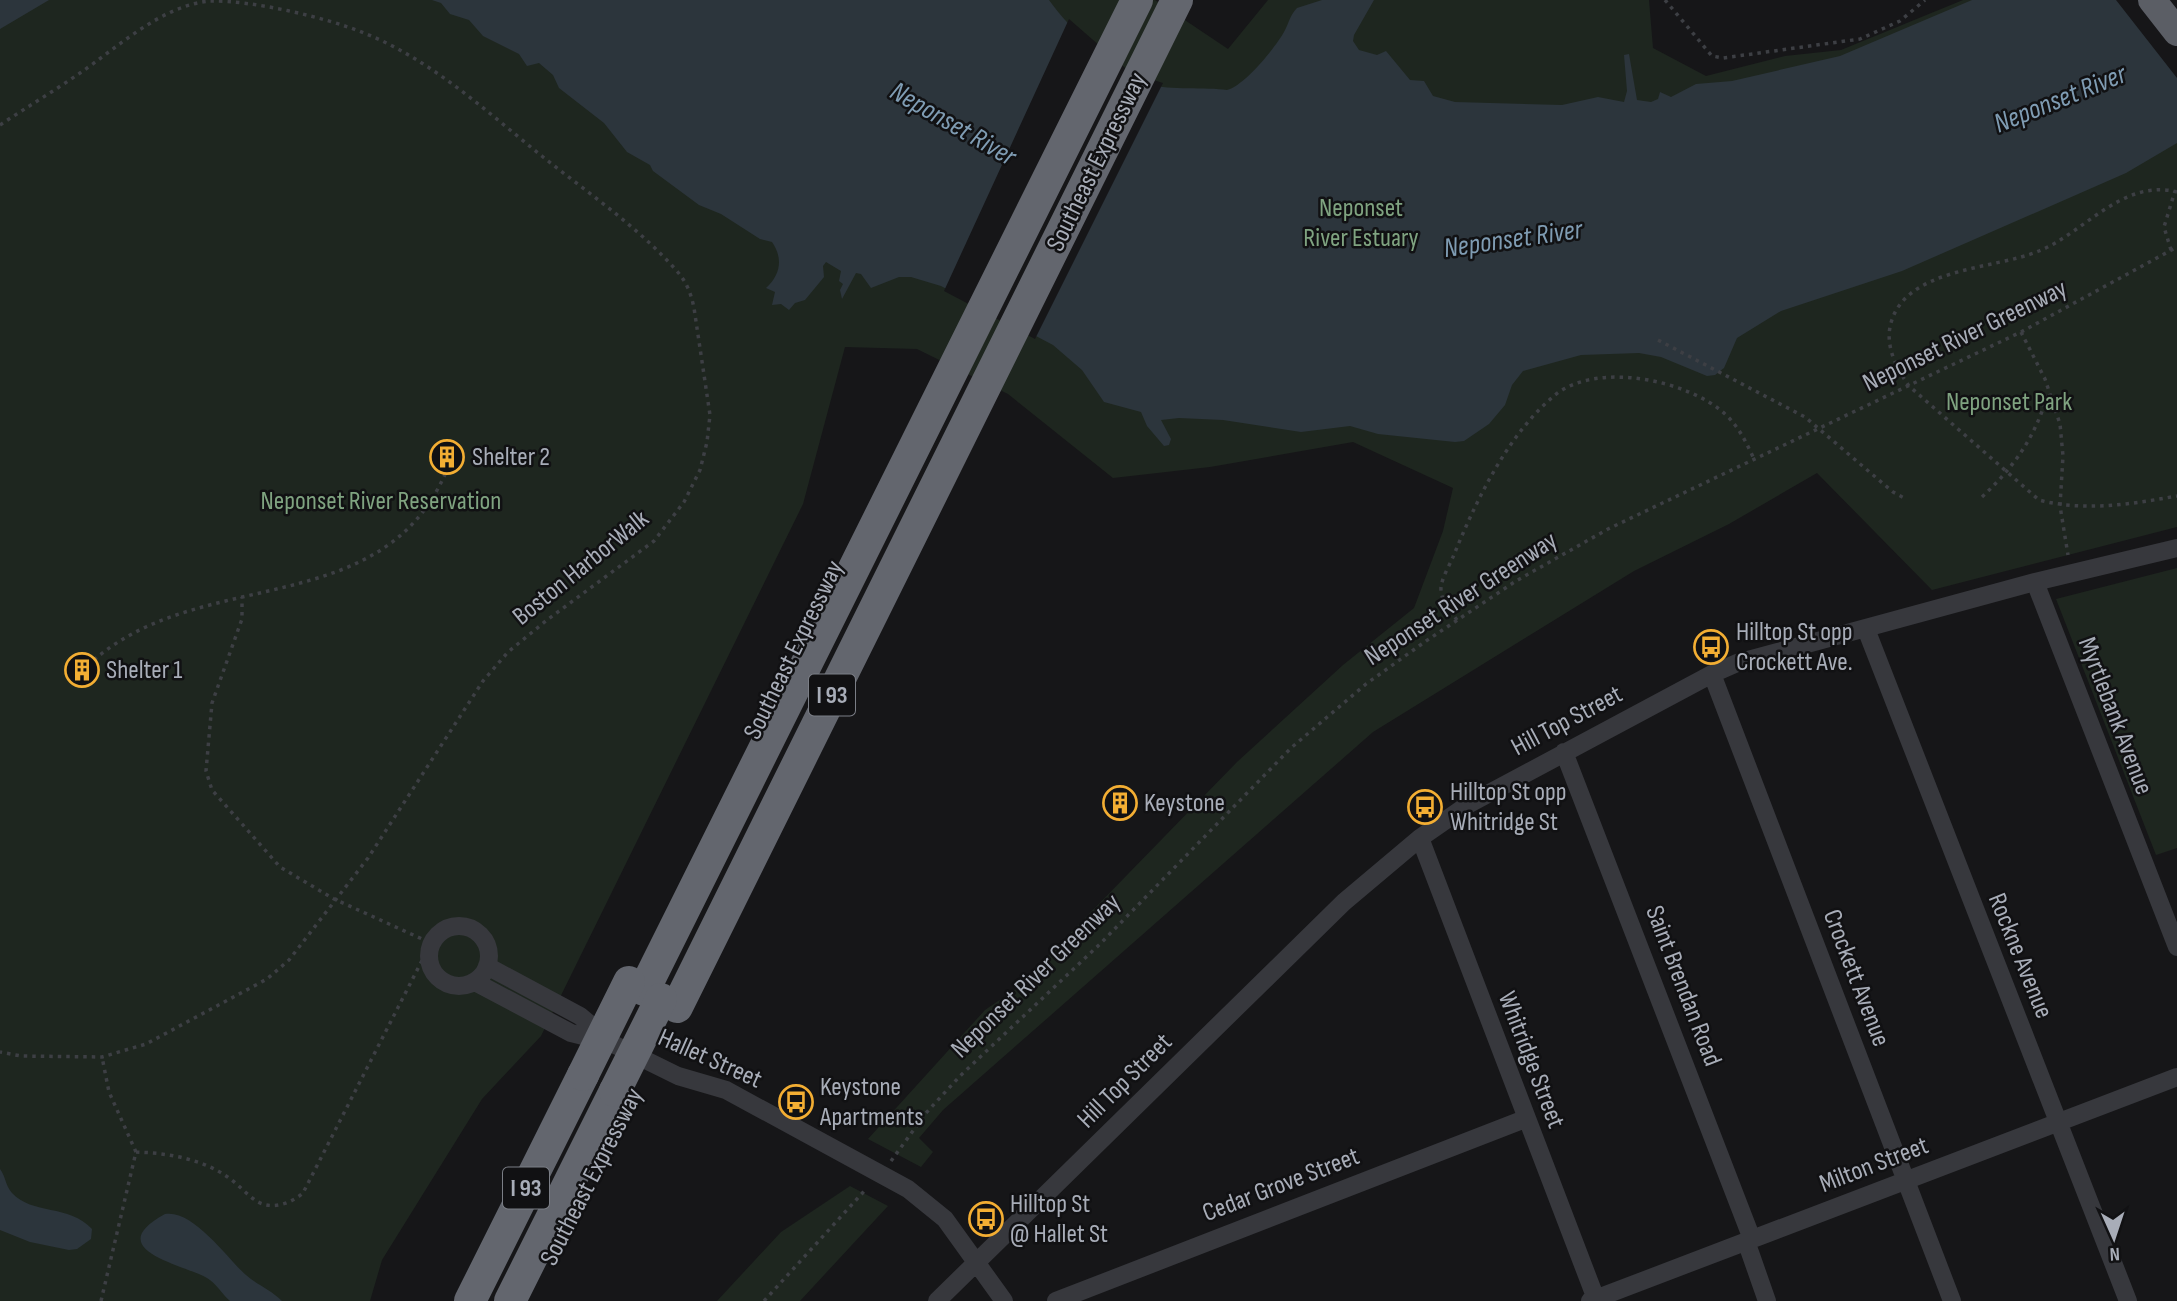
<svg xmlns="http://www.w3.org/2000/svg" width="2177" height="1301" font-family="'Sofia Sans Condensed',sans-serif">
	<style>
		.green { fill: #1e261f }
		.water { fill: #2c353c }
		.pier { fill: #161618 }
		.lines { fill: none; stroke-linecap: round; stroke-linejoin: round }
		.path { stroke: #3d3f44; stroke-width: 3.5; stroke-dasharray: 3.5 5; stroke-linecap: butt }
		.minor { stroke: #37383d; stroke-width: 18 }
		.trunk { stroke: #5b5e65; stroke-width: 28 }
		.motorway { stroke: #63666e; stroke-width: 32 }
		.motorway-bridge { stroke: #63666e; stroke-width: 32 }
		.labels { text-anchor: middle; dominant-baseline: central; stroke-width: 5; stroke-linejoin: round; paint-order: stroke }
		.shield { fill: #111113; stroke: #7b7e86; stroke-width: 2 }
		.shield-label { font-size: 24px; font-weight: bold; fill: #a8adb8 }
		.street-label { font-size: 26px; fill: #a8adb8; stroke: #111113 }
		.park-label { font-size: 26px; fill: #7fa380; stroke: #111113 }
		.poi-label { font-size: 26px; fill: #a8adb8; stroke: #111113; text-anchor: start }
		.water-label { font-size: 28px; font-style: italic; fill: #7f9cb3; stroke: #111113 }
	</style>
	<rect width="100%" height="100%" fill="#161618"/>
	<path class="green" d="M0 0H1155L1228 49 1268 0H1649L1653 48 1706 76 1785 56 1841 50 1963 0H2177V527L1932 590 1817 473 1729 524 1634 571 1373 732 943 1110 919 1138 933 1152 921 1167 868 1139 985 1010 1017 988 1237 762 1343 665 1414 608 1443 531 1453 488 1353 442 1210 467 1113 478 1008 394 917 349 845 347 803 504 541 1036 482 1099 382 1260 370 1301H0Z
		M2177 568V848L2156 855 2056 599Z
		M850 1186 888 1206 800 1301H717L781 1232Z"/>
	<path class="water" d="M0 0H49L0 29Z
		M432 0H1049C1069 29 1118 74 1152 85 1167 90 1207 87 1227 90 1244 86 1275 48 1284 32 1289 23 1290 15 1297 8L1322 0H1374L1354 35 1353 41 1359 50 1377 55 1386 51 1410 80 1424 81 1433 96 1455 102 1562 105 1598 97 1624 102 1627 91 1624 55 1629 54 1637 100 1651 102 1658 99 1660 92 1671 97 1696 84 1732 81 1840 56 1972 0H2177V143L2126 173 1902 271 1781 311 1737 338 1724 368 1715 375 1707 376 1661 357 1639 353 1581 355 1523 371 1512 385 1505 405 1489 424 1464 441 1455 442 1378 434 1350 426 1301 432 1223 420 1179 418 1161 420 1171 439 1169 445 1164 446 1147 426 1141 412 1104 402 1082 370 1053 345 941 286 911 277H899L871 288 861 274 856 273 842 299 840 290 843 284 839 281 841 271 826 262 823 266 824 277 805 300 795 303 789 310 781 304 772 305 775 292 766 288C781 274 783 258 772 242L760 239 721 214 699 205 653 171 650 165 627 152 604 123 559 88 553 75 539 63 527 66 519 54 483 36 469 20 450 14 441 3Z
		M0 1169C6 1177 5 1185 12 1193 32 1215 69 1204 92 1229L91 1239 77 1249 69 1250 30 1242 0 1230Z
		M165 1214C193 1209 227 1258 246 1275 257 1285 270 1289 282 1301H230C222 1294 216 1283 207 1278 185 1265 99 1250 165 1214Z"/>
	<path class="pier" d="M2116 0H2177V78Z
		M1069 19 1131 73 1163 83 1035 339 944 291Z"/>
	<g class="lines">
		<path class="path" d="M1665 0 1712 56 1723 58 1860 39 1900 21 1925 0
			M0 125C27 107 54 91 80 73 118 47 161 6 209 1 251 0 325 17 364 33 432 60 487 112 543 157 588 193 637 226 676 270 686 281 691 293 694 308L710 415 707 442 700 470 684 502 654 541 547 620 508 652 483 681 368 858 289 960 267 979 146 1044 102 1057 21 1056 0 1052
			M2177 192C2123 178 2084 233 2039 251 1994 270 1902 267 1890 327 1886 348 1897 369 1909 386L2039 500C2084 512 2132 504 2177 496
			M2171 250 2164 227 2175 191
			M2021 332 2045 379 2060 424 2063 456 2060 506 2068 555
			M1658 340 1805 417 1893 492 1906 499
			M1982 497C2014 467 2037 435 2048 392
			M1457 620C1450 610 1440 600 1441 587 1442 578 1449 566 1453 557 1476 501 1507 435 1555 395 1597 361 1688 380 1725 414 1739 427 1746 442 1754 459
			M94 660C202 566 382 621 446 472
			M136 1152C168 1153 203 1159 229 1178 239 1185 248 1196 258 1202 273 1210 292 1203 303 1193L431 943 334 899 280 867 212 790 206 771 212 703 242 619V597
			M891 1161 926 1113 960 1076 1100 944 1291 748 1366 684 1426 641 1516 581 1608 529 2021 332 2177 247
			M101 1301 136 1152 109 1092 102 1057
			M764 1301 867 1188"/>
		<path class="minor" d="M2035 582 2177 947
			M1866 629 2128 1301
			M1712 674 1952 1301
			M1564 752 1752 1239
			M1420 838 1596 1299
			M429 956a30 30 0 1 1 60 0a30 30 0 1 1-60 0Z
			M487 966 580 1016 609 1040
			M475 982 571 1033 611 1043 678 1076 726 1090 908 1189 945 1219 1004 1301
			M1746 1241 1767 1301
			M937 1301 1344 902 1420 838 1469 804 1712 674 1737 663 2035 582 2177 548
			M1056 1301 1525 1119
			M1590 1301 2177 1077"/>
		<path class="trunk" d="M2152 0 2177 32"/>
		<path class="motorway" d="M644 990 1137 0
			M677 1007 1177 0
			M470 1301 583 1075
			M510 1301 615 1091"/>
		<path class="motorway-bridge" d="M583 1075 629 982
			M615 1091 661 999"/>
	</g>
	<defs>
		<g id="building-ring" transform="scale(1.75)"><circle r="9.5" fill="#111113" stroke="#f3ae33" stroke-width="1.5"/><path d="M-4-6H4V6H1V3H-1V6H-4ZM-2.5-4.3h1.7v1.8h-1.7ZM.8-4.3h1.7v1.8H.8ZM-2.5-1h1.7V.8h-1.7ZM.8-1h1.7V.8H.8Z" fill="#f3ae33"/></g>
		<g id="bus-ring" transform="scale(1.75)"><circle r="9.5" fill="#111113" stroke="#f3ae33" stroke-width="1.5"/><path d="M-5-6H5V4H4V6H2V4H-2V6H-4V4H-5ZM-3.5-4V0h7V-4ZM-3.5 1.2v1.5H-2V1.2ZM2 1.2v1.5H3.5V1.2Z" fill="#f3ae33"/></g>
	</defs>
	<g fill-rule="evenodd">
		<use href="#building-ring" x="447" y="457"/>
		<use href="#bus-ring" x="1711" y="647"/>
		<use href="#building-ring" x="82" y="670"/>
		<use href="#building-ring" x="1120" y="803"/>
		<use href="#bus-ring" x="1425" y="807"/>
		<use href="#bus-ring" x="796" y="1102"/>
		<use href="#bus-ring" x="986" y="1219"/>
	</g>
	<g class="labels">
		<g class="shield">
			<rect x="809" y="674.5" width="46" height="41" rx="5"/>
			<rect x="503" y="1167.5" width="46" height="41" rx="5"/>
		</g>
		<g class="shield-label">
			<text x="832" y="695">I 93</text>
			<text x="526" y="1188">I 93</text>
		</g>
		<g class="street-label">
			<text transform="translate(1097 162) rotate(-64)">Southeast Expressway</text>
			<text transform="translate(1965 336) rotate(-26)">Neponset River Greenway</text>
			<text transform="translate(581 568) rotate(-39)">Boston HarborWalk</text>
			<text transform="translate(1461 599) rotate(-33)">Neponset River Greenway</text>
			<text transform="translate(794 650) rotate(-64)">Southeast Expressway</text>
			<text transform="translate(2115 716) rotate(69)">Myrtlebank Avenue</text>
			<text transform="translate(1567 721) rotate(-28)">Hill Top Street</text>
			<text transform="translate(2020 956) rotate(68)">Rockne Avenue</text>
			<text transform="translate(1036 976) rotate(-44)">Neponset River Greenway</text>
			<text transform="translate(1856 978) rotate(69)">Crockett Avenue</text>
			<text transform="translate(1683 986) rotate(69)">Saint Brendan Road</text>
			<text transform="translate(710 1059) rotate(24)">Hallet Street</text>
			<text transform="translate(1531 1060) rotate(69)">Whitridge Street</text>
			<text transform="translate(1125 1081) rotate(-45)">Hill Top Street</text>
			<text transform="translate(1874 1165) rotate(-21)">Milton Street</text>
			<text transform="translate(592 1177) rotate(-63)">Southeast Expressway</text>
			<text transform="translate(1281 1185) rotate(-21)">Cedar Grove Street</text>
		</g>
		<g class="park-label">
			<text x="1361" y="208">Neponset<tspan x="1361" dy="30">River Estuary</tspan></text>
			<text x="2009" y="402">Neponset Park</text>
			<text x="381" y="501">Neponset River Reservation</text>
		</g>
		<g class="poi-label">
			<text x="472" y="457">Shelter 2</text>
			<text x="1736" y="632">Hilltop St opp<tspan x="1736" dy="30">Crockett Ave.</tspan></text>
			<text x="106" y="670">Shelter 1</text>
			<text x="1450" y="792">Hilltop St opp<tspan x="1450" dy="30">Whitridge St</tspan></text>
			<text x="1144" y="803">Keystone</text>
			<text x="820" y="1087">Keystone<tspan x="820" dy="30">Apartments</tspan></text>
			<text x="1010" y="1204">Hilltop St<tspan x="1010" dy="30">@ Hallet St</tspan></text>
		</g>
		<g class="water-label">
			<text transform="translate(2060 99) rotate(-22)">Neponset River</text>
			<text transform="translate(953 124) rotate(30)">Neponset River</text>
			<text transform="translate(1513 239) rotate(-8)">Neponset River</text>
		</g>
	</g>
	<g transform="translate(2114 1238) rotate(177)" stroke="#111113" stroke-width="5" paint-order="stroke">
	<path d="M0-5L12 26L0 18L-12 26Z" fill="#a8adb8"/>
	<text y="-10" font-size="19" font-weight="bold" text-anchor="middle" fill="#a8adb8">N</text>
	</g>
</svg>
